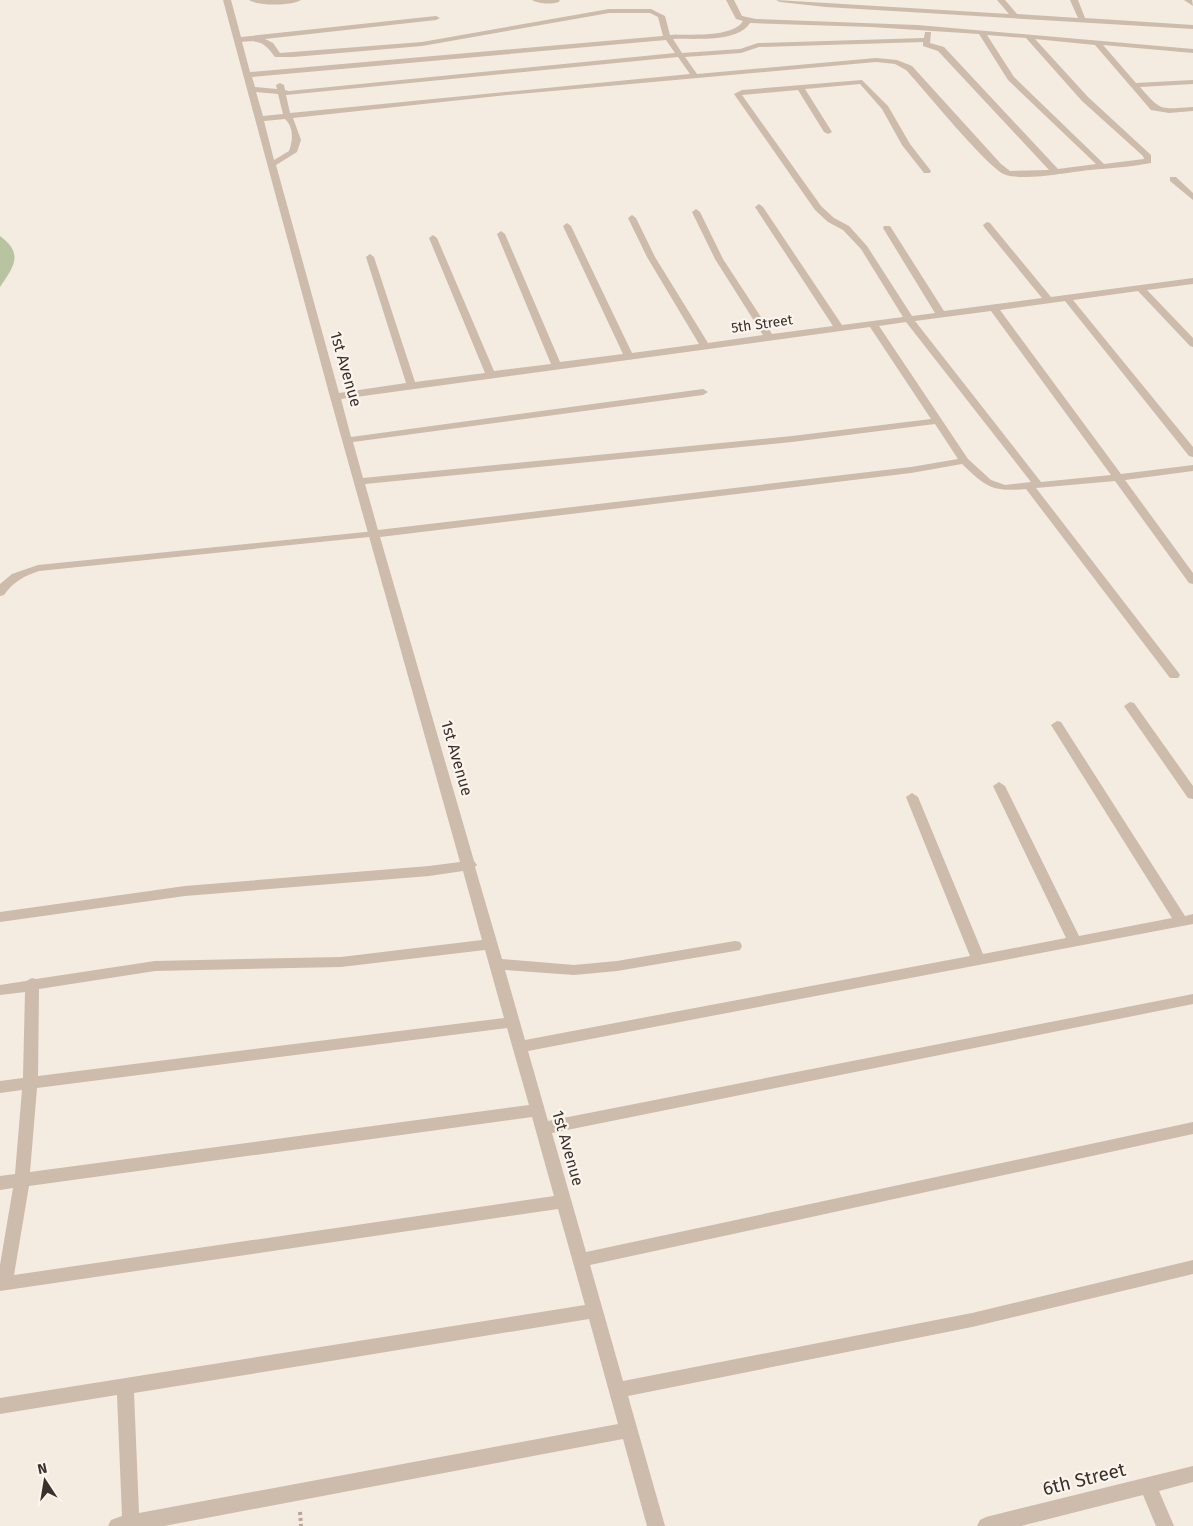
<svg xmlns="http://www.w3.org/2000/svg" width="1193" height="1526" font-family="'Fira Sans',sans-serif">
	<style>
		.green { fill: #b8c4a0 }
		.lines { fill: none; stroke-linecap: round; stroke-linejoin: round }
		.path { stroke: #b9a596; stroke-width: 4; stroke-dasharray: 3 3; stroke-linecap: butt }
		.service { fill: #cdbbac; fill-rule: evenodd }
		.minor { fill: #cdbbac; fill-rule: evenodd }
		.labels { text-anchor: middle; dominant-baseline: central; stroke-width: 4.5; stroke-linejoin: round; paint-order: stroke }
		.far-street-label { font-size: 14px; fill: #3b302b; stroke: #fbf5ee }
		.street-label { font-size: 16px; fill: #3b302b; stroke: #fbf5ee }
		.near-street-label { font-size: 19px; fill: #3b302b; stroke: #fbf5ee }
	</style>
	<rect width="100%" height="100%" fill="#f4ebe1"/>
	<path class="green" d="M0 236C24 254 14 266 0 287Z"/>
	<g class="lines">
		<path class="path" d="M300 1512 301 1526"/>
		<path class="service" d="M375 531 379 532 380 534 379 536 39 571C24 576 13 582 4 595L0 596V584L12 574 38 565Z"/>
		<path class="minor" d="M223 0H231L241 37 436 16 440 18 436 20 265 39 273 43 280 53 422 42 609 9H651L665 16 670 35C689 34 733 38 743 21L736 19 726 0H734L742 16 756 19 917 25 1193 49V53L1103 45 1136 83 1193 80V84L1140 87C1162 112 1160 109 1193 107V111L1169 113 1151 110 1095 45 1035 39 1088 97 1151 155V163C1131 167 1110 168 1090 170 1069 172 1026 181 1006 175 989 170 923 88 906 70L895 64 876 62 507 95 293 118 301 140 297 152 276 165 339 393 406 383 366 257 370 254 374 257 415 382 485 373 429 238 433 235 437 238 494 371 551 364 497 234 501 231 505 234 560 362 623 354 563 226 567 223 571 226 632 353 699 344 647 257 628 218 632 215 636 218 655 257 708 343 763 335 715 259 692 212 696 209 700 212 723 259 772 334 833 326 755 207 759 204 763 207 842 325 903 317 861 249 843 230 828 222 815 210 734 94 742 90 862 80 888 106 910 144 931 171 930 173H924L902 145 882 109 860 84 805 89 832 132 828 134 824 132 798 90 742 95 821 206 834 218 849 226 867 246 912 316 935 313 883 228 884 226H890L944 311 1042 298 984 227 983 225 987 222 990 223 1051 297 1193 278V284L1147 290 1193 338V347L1190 346 1138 291 1073 300 1193 447V457L1189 456 1065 301 1000 310 1121 474 1193 465V471L1125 480 1193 573V584L1189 583 1115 481 1036 488 1178 672 1180 675 1178 678H1170L1026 489C992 492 986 487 962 464L911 473 380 537 474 861 477 865 475 867 502 959 574 965 617 961 735 941 740 942 742 946 740 950 735 951 617 971 574 975 505 970 525 1040 970 956 906 797 912 793 918 797 983 954 1066 938 993 786 999 782 1005 786 1079 936 1172 918 1051 725 1057 721 1061 722 1185 916 1193 914V924L528 1051 548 1121 1193 994V1004L552 1133 586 1252 1193 1122V1134L590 1265 623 1381 972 1313 1193 1260V1274L972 1327 628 1396 665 1526H647L623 1439 164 1526H108L111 1520 122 1516 117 1395 0 1414V1398L585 1305 558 1209 0 1291V1265L13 1188 0 1190V1176L15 1174 22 1090 0 1093V1081L23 1078 25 992 0 995V985L26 981 32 978 36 979 155 961 341 957 482 940 463 871 429 876 185 896 0 922V912L185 886 429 866 460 862 330 397ZM609 13H650L658 17 663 36 250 72 242 42C260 40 264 42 275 57H293L422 46ZM750 23 871 27 979 34 1008 80 1096 164 1058 169 944 47 930 43 931 32H925L924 38 758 43 740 49 682 53 673 39C695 38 737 43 750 23ZM987 35 1026 38 1082 101 1143 156 1144 159 1104 164 1014 77ZM666 40 675 53 289 91 285 90 284 85 280 83 276 85 277 89 255 87 252 77ZM923 42V46L938 51 1049 170 1010 171 1001 164 912 66 897 60 876 58 697 74 685 57 741 53 759 47ZM678 57 690 74 290 113 286 95ZM256 92 278 94 283 114 263 116ZM285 119C294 127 293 141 289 151L274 160 264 121ZM991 311 1111 475 1041 482 915 321ZM906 322 1031 482 1005 485 991 480 968 459 879 326ZM870 327 931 419 792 436 363 478 353 442 703 395 708 392 703 389 351 437 341 399ZM935 424 958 459 911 467 378 530 365 484 792 442ZM485 950 504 1018 38 1076 39 989 155 971 341 967ZM507 1028 529 1105 30 1172 37 1088ZM532 1117 554 1196 14 1275 29 1186ZM589 1319 618 1424 139 1513 134 1393Z
			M249 0H301C292 6 258 6 249 0Z
			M532 0H559L560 1C554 5 538 4 532 0Z
			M776 0 1009 14 997 0H1005L1017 14 1078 18 1070 0H1078L1085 18 1193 25V29L826 7 780 2Z
			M1184 0H1192L1193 6Z
			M1170 177H1176L1193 193V200L1170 181Z
			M1130 702 1134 703 1193 786V799L1188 798 1126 709 1124 706Z
			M1193 1466V1482L1159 1491 1174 1526H1156L1143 1495 1021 1526H977L980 1520 986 1517Z"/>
	</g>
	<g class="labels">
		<g class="far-street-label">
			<text transform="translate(762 324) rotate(-8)">5th Street</text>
		</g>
		<g class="street-label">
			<text transform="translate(346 369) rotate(74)">1st Avenue</text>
			<text transform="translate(457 758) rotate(74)">1st Avenue</text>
			<text transform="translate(568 1148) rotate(74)">1st Avenue</text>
		</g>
		<g class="near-street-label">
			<text transform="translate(1084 1479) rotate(-14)">6th Street</text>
		</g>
	</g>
	<g transform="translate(45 1481) rotate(348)" stroke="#fbf5ee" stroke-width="4" paint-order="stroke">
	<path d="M0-4L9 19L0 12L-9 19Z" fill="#3b302b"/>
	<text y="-8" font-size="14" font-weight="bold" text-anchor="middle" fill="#3b302b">N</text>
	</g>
</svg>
